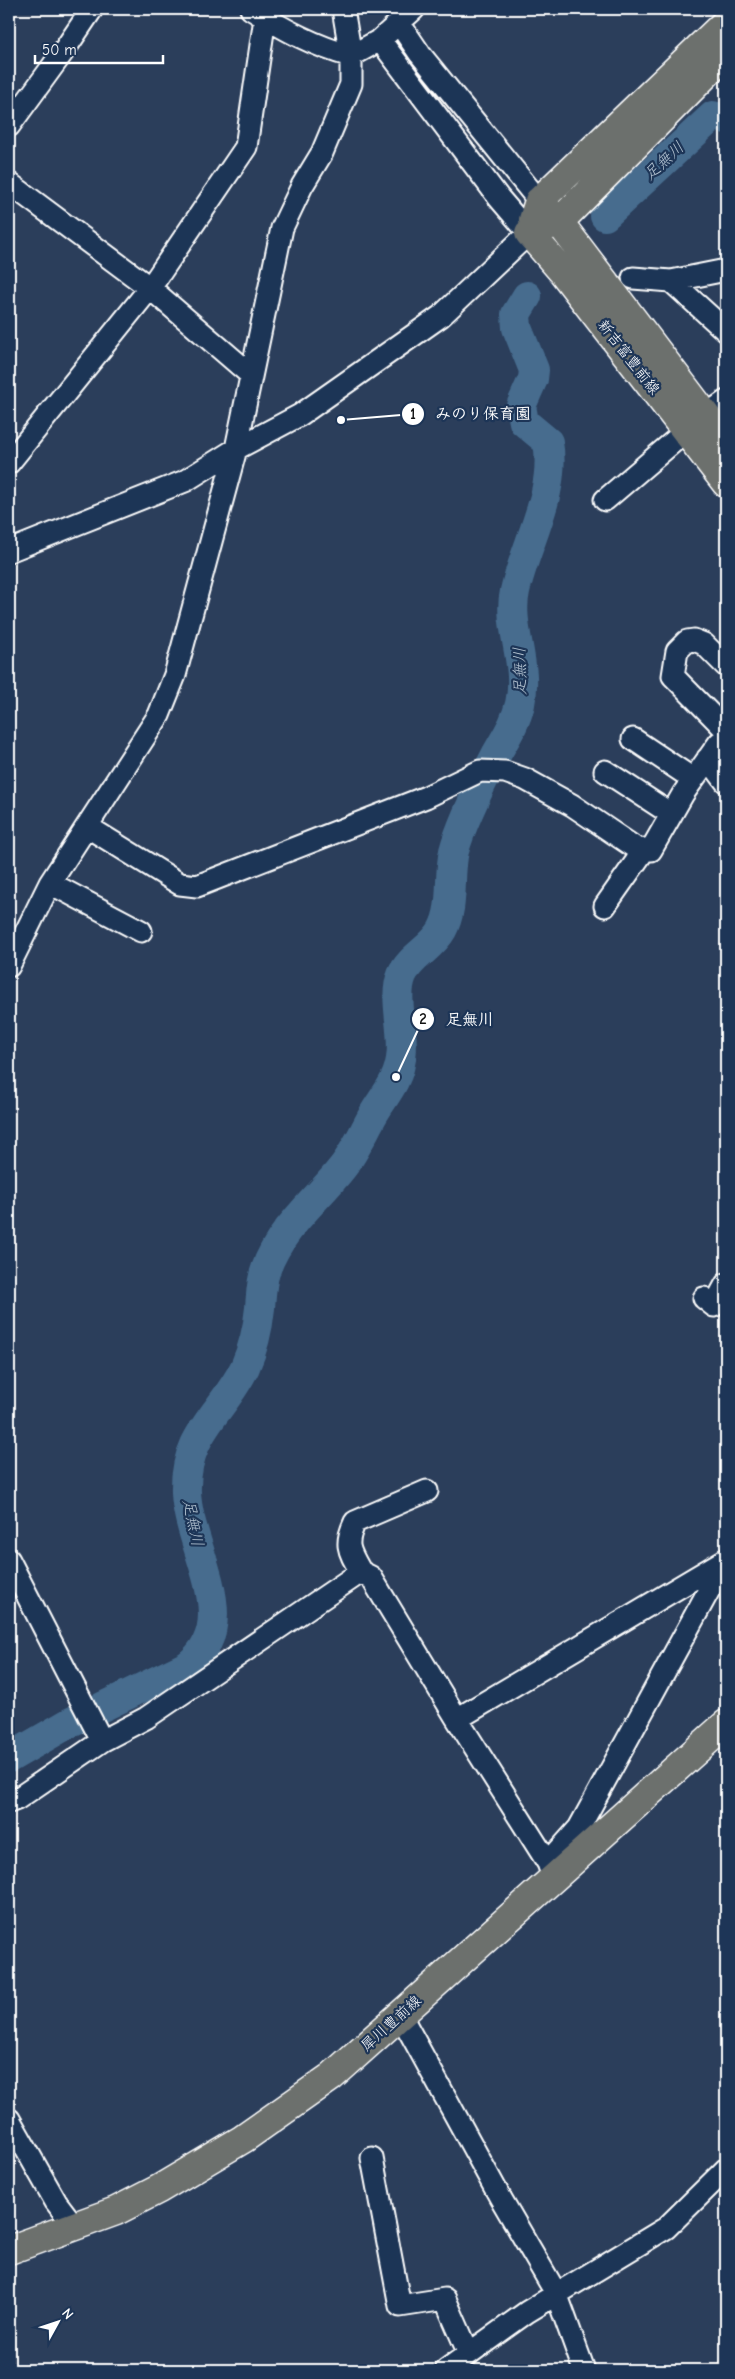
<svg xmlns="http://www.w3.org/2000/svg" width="735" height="2379" font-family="'Comic Neue','Klee One',sans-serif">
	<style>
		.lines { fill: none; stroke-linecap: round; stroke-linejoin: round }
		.river { stroke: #466c8e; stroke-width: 30 }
		.minor-casing { stroke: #fff; stroke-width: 25 }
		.major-casing { stroke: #fff; stroke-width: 31 }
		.minor { stroke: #1d3557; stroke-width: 21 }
		.major { stroke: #6c706d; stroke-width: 28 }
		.labels { text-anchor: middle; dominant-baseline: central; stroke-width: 4.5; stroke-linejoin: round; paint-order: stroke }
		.street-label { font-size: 15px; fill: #fff; stroke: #1d3557 }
		.water-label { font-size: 16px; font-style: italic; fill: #b5c4d2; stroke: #1d3557 }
		.leader { fill: none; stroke: #fff; stroke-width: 2 }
		.callout-dot { fill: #fff; stroke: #1d3557; stroke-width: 2 }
		.mark-label { font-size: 15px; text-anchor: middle; font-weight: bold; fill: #111 }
		.callout-label { font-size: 16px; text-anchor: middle; font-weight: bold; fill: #fff; stroke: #1d3557; stroke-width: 4.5; stroke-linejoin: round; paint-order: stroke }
	</style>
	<rect width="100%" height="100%" fill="#2b3e5b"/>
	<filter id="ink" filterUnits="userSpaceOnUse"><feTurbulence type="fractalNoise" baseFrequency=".02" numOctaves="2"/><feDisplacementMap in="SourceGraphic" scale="10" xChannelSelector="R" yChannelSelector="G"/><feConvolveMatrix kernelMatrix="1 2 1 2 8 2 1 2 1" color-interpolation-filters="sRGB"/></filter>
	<g filter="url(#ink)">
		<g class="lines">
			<path class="river" d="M605 216 713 116 726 119
				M9 1758 71 1722 187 1666C245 1623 188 1549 186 1492 184 1433 223 1413 245 1367 253 1349 258 1328 260 1308 261 1295 261 1282 266 1269 280 1229 317 1200 342 1168 355 1152 363 1133 373 1115 379 1104 388 1093 394 1081 413 1045 390 1005 402 975 410 957 432 948 442 930 455 906 448 877 454 851 461 824 484 778 497 753 506 737 516 722 520 704 529 663 507 627 515 591 526 542 557 493 548 442L524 422 521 406 533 379 534 370 517 328 516 314 527 296"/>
			<g class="minor-casing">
				<path id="minor" d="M251 9C283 29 314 46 351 56L380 40 414 9
					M399 23 420 54 539 201
					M9 126 63 52 92 9
					M9 183 150 288 251 375
					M633 278 671 281 726 270
					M671 281 726 331
					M706 415 726 401
					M9 463 150 288 246 147 265 18
					M605 500 686 431
					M9 551 185 481 236 449 300 415 441 316 529 233 499 198 380 40
					M726 666 704 644 694 640 687 641 677 651 673 676 726 730
					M633 739 693 779
					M708 758 726 782
					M605 771 671 814
					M88 827 180 884 197 886 426 797 480 771 505 772 525 779 572 805 637 849 651 850 683 794 719 743 726 738
					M50 883 141 931
					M605 906 645 849
					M9 966 50 883 159 715 175 675 236 449 282 228 302 186 322 153 351 84V56L343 9
					M704 1298 714 1306 726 1284
					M9 1560 102 1741
					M361 1572C349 1551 344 1545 355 1522L427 1491
					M457 1719 725 1560
					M9 1802 17 1799 102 1741 146 1718 361 1572 371 1577 457 1719 548 1863 554 1879
					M548 1863 579 1828 726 1559
					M401 2016 500 2197 556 2293 584 2370
					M9 2119 56 2202 75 2227
					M372 2158 400 2306 445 2299 469 2354
					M446 2370 527 2312 666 2228 726 2169"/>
			</g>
			<g class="major-casing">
				<path id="major" d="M539 201 559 222 726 442
					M533 220 539 201 726 22
					M542 228 559 222 726 54
					M529 233 562 271 726 483
					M9 2250 116 2211 159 2189 243 2139 331 2077 726 1724"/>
			</g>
			<use href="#minor" class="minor"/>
			<use href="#major" class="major"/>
		</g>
	</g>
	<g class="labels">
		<g class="street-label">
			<text transform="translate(629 357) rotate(52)">新吉富豊前線</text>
			<text transform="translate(391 2023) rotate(-42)">犀川豊前線</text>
		</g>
		<g class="water-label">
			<text transform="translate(664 161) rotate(-43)">足無川</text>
			<text transform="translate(520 671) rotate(-91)">足無川</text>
			<text transform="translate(193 1523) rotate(78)">足無川</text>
		</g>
	</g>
	<path class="leader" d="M341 420L413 414M396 1077L423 1019"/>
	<g class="callout-dot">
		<circle cx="341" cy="420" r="5"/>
		<circle cx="396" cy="1077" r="5"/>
		<circle cx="413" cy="414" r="12"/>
		<circle cx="423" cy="1019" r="12"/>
	</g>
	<g class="mark-label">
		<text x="413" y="419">1</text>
		<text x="423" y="1024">2</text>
	</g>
	<g class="callout-label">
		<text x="483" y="419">みのり保育園</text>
		<text x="470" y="1025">足無川</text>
	</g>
	<rect width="735" height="2379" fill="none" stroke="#1d3557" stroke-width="30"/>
	<rect x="15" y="15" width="705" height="2349" fill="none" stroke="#fff" stroke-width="2" filter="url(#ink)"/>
	<g transform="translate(58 2322) rotate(50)" stroke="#1d3557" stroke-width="4" paint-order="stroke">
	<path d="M0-4L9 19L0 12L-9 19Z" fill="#ffffff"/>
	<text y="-8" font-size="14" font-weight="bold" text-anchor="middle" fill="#ffffff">N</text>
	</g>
	<path d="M35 55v8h128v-8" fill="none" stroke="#ffffff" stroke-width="2.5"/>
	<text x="42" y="55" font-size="15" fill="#ffffff" stroke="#1d3557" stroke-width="4" paint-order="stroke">50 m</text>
</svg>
